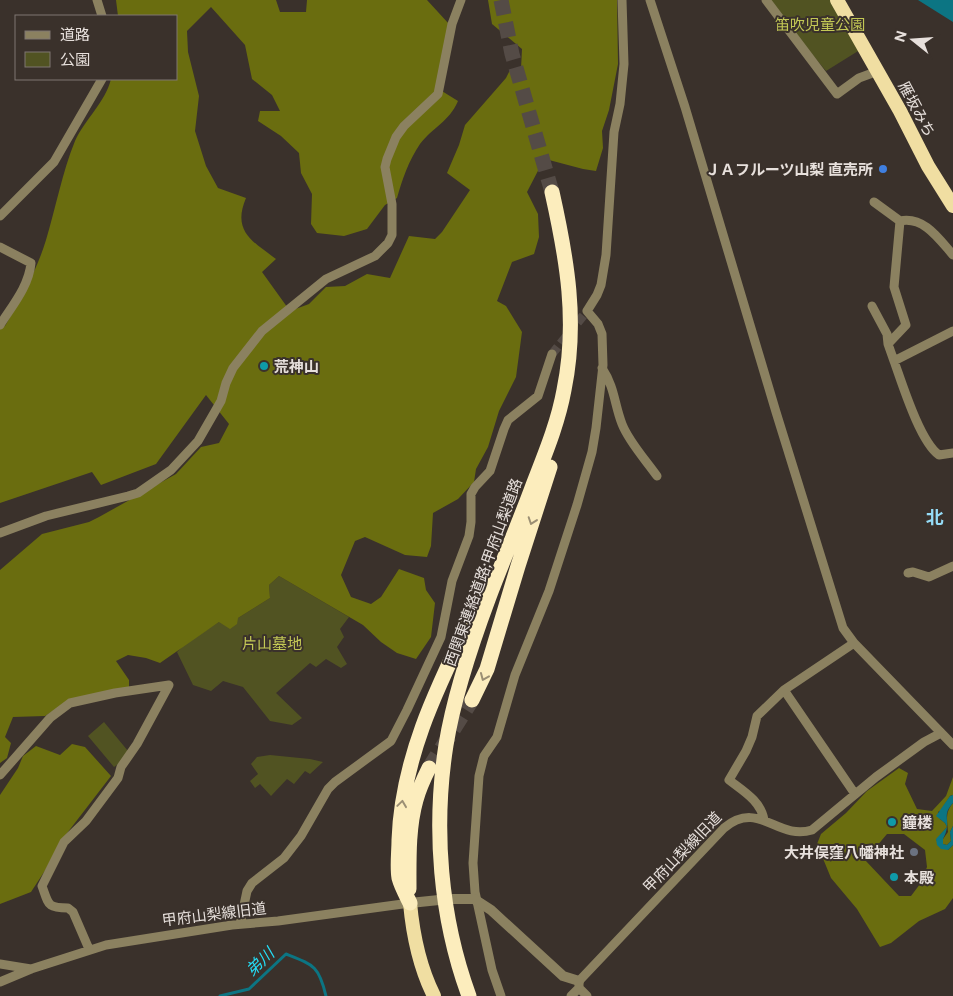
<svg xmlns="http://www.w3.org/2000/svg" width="953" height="996" font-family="'Public Sans','Noto Sans JP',sans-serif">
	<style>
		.green { fill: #515322 }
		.forest { fill: #6a6d0f; fill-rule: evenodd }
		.water { fill: #0c7583 }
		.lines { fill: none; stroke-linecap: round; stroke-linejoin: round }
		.stream { stroke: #0c7583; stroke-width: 3 }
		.minor-tunnel { stroke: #544b46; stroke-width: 9; stroke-dasharray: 9 4.5; stroke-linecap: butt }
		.motorway-tunnel { stroke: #544b46; stroke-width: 15; stroke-dasharray: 15 8; stroke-linecap: butt }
		.minor { stroke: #8b8160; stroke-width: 9 }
		.tertiary { stroke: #8b8160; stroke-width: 10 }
		.trunk { stroke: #f0dea2; stroke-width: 14 }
		.motorway { stroke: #fcedbd; stroke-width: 15 }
		.oneway { stroke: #9b8f74 }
		.shop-dot { fill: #3f7fe0; stroke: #3a312b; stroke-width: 2 }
		.culture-dot { fill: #0f9aa8; stroke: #3a312b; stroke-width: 2 }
		.worship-dot { fill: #6b7280; stroke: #3a312b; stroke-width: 2 }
		.labels { text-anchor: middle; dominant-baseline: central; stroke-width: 4; stroke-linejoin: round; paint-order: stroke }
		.park-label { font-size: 15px; fill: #c3c855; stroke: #3a312b }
		.street-label { font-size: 15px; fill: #e7e0dc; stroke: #3a312b }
		.poi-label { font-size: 15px; font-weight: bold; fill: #e7e0dc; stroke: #3a312b; text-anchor: start }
		.water-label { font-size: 16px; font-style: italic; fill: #24def7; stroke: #3a312b }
		.quarter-label { font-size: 18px; font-weight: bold; fill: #95dcf7; stroke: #3a312b }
	</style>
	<rect width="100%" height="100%" fill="#3a312b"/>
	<path class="green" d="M767 0H835L863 48 826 71Z
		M279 576 349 617 340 629 344 637 337 647 347 664 341 668 326 659 316 667 310 663 276 693 302 718 292 725 270 721 243 687 223 681 211 691 193 685 177 652 185 644 219 622 238 618 270 598 269 585Z
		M104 722 128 751 121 762 114 767 88 736Z
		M270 755 310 759 323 762 310 774 305 771 294 784 287 779 271 796 260 784 255 788 250 781 258 774 251 764 257 757Z"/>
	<path class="forest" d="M116 0H276L280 12H306L307 0H427L449 24 437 88 458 101C449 122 433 127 420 144 409 160 402 180 397 198L385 205 367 229 344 236 317 233 311 224 312 194 301 173 299 153 281 136 258 121 260 111H280L272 95 252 79 245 45 211 7 187 31 188 52 199 96 195 131 206 166 218 188 246 198C232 231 252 241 276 259L262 272 290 311 309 304 326 287 345 286 367 274 390 278 409 236 435 239 442 232 470 190 447 173 459 145 465 125 506 78 510 70 521 69 522 49 492 24 488 0H617L618 64 609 110 602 131 603 148 596 171 583 169 549 160 541 165 527 192 538 214 539 237 534 254 512 262 497 301 506 306 522 332 516 377 499 411 488 447 476 469 474 482 458 499 433 513 431 546 427 557 405 555 365 537 355 541 341 575 351 597 371 604 381 597 399 569 424 578 426 590 435 603 431 637 416 659 397 653 381 642 363 625 279 576 269 585 270 598 238 618 237 624 230 629 219 622 160 663 146 658 128 655 116 661 129 680V688L64 704 45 716 13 717 5 737 11 743 7 758 0 763V570L42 534 89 522 99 517 176 474 201 447 219 443 229 424 206 395 156 464 101 485 92 472 0 503V328L5 326C21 298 37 270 46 240 56 207 62 173 75 141 85 119 105 103 111 79H176V16H118Z
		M72 744 85 747 111 776 61 841 46 869 31 892 0 904V795L18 768 23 756 36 746 60 755Z
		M899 768 908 773 905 784 917 809 932 811 946 796 953 777V797L952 795 950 796 941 810 938 812 940 819 945 823 947 827 936 840 948 850 953 845V898L945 909 919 921 891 943 880 947 857 909 831 878 817 844 821 834 846 813 867 791ZM887 834H904L925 850 927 867 920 884 911 896H899L865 860Z
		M953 803V826L950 832 951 841 947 845 943 844V839L948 832C947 820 945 812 953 803Z"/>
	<path class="water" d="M919 0H953V22L918 0Z
		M953 795V803C940 817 953 820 943 839V844L947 845 951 841 950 832 953 826V845L948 850 941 849 937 845 936 839 947 827 945 823 936 816 950 796Z"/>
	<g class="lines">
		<path class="stream" d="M220 996 249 989 286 954C314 965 319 966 326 996"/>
		<path class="minor-tunnel" d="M552 354 587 311"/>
		<path class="motorway-tunnel" d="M501 0 512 54 552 192
			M429 768 472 700"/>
		<path class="minor" d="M97 0 102 16
			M650 0 685 107 776 412 843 628 854 643 953 745
			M766 0 837 94 859 78 878 71
			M874 202 900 221C924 216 939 239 953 255
			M0 216 54 162 102 79
			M900 221 894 287 906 325 888 344 894 361 953 331
			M0 247 31 263C29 286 12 306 0 325
			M872 306 887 334 888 344
			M894 361C902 383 920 442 939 455L953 453
			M602 368C615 388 614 403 622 424 629 442 645 459 657 476
			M0 533 46 516 128 496 138 493 171 470 198 441 221 401 226 383 233 368 262 331 326 279 375 256 388 243 392 235V204L385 167 387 159 396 137 404 126 438 94 452 24 461 0
			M908 573 913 572 929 577 953 566
			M784 690 855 794
			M0 775 50 718 70 703 115 693 169 685 137 744 121 767 118 778 86 821 64 842 42 886C49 905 47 908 68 908L73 912 89 949
			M764 820C761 801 743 791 729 780L746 751 752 737 757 716 784 690 854 643
			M240 924 247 891 252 883 284 858 301 836 328 789 335 782 391 741 407 710 441 637 452 581 469 536 471 522V494L475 487 490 471 504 429 508 420 538 396 552 354
			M0 964 31 969
			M0 982 31 969 106 945 232 925 278 921 410 903
			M501 996 492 970 475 892 473 863 479 776 484 756 497 737 515 675 549 591 577 505 592 452 596 428 603 365 602 334 598 324 587 311 597 295 601 285 606 255 614 132 620 104 624 64 622 0
			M571 996 579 988
			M587 996 579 988V981L724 828C759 799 777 841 812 830L876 777 924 742 941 733"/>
		<path class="tertiary" d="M453 899H474L491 910 563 976 579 981
			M410 903 439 900"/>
		<path class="trunk" d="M837 0 900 111 928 166 953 206
			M410 903C413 936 419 966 434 996"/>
		<path class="motorway" d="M472 700 487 669 518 566 550 467
			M409 889C409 860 408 828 416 800 419 789 424 778 429 768
			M410 903C406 895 401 886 399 878 397 866 399 852 399 840 402 753 442 678 479 601
			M469 996C440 917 433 828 446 745 454 695 471 645 489 597 503 560 519 523 533 485 545 454 558 423 564 390 578 322 567 259 552 192"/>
	</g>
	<defs><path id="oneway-chevron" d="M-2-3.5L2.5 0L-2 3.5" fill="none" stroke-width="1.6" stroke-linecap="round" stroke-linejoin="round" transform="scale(1.25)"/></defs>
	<g class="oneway">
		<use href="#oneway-chevron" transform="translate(532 521) rotate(109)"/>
		<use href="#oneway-chevron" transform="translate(484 677) rotate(113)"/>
		<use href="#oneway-chevron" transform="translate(402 804) rotate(-82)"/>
	</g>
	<circle class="shop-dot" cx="883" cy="169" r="5"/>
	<g class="culture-dot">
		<circle cx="264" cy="366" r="5"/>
		<circle cx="892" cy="822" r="5"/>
		<circle cx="894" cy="877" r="5"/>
	</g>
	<circle class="worship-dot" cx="914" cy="852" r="5"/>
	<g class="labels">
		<g class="park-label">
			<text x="820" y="24">笛吹児童公園</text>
			<text x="272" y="643">片山墓地</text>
		</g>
		<g class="street-label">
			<text transform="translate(917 109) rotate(62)">雁坂みち</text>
			<text transform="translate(483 572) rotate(-70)">西関東連絡道路;甲府山梨道路</text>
			<text transform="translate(682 852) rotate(-46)">甲府山梨線旧道</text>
			<text transform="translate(214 914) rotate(-7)">甲府山梨線旧道</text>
		</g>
		<g class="poi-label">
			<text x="873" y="169" text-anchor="end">ＪＡフルーツ山梨 直売所</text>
			<text x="274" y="366">荒神山</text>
			<text x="902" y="822">鐘楼</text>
			<text x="904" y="852" text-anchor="end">大井俣窪八幡神社</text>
			<text x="904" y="877">本殿</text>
		</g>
		<g class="water-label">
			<text transform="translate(260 962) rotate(-44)">弟川</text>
		</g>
		<g class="quarter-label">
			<text x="935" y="517">北</text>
		</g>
	</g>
	<rect x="15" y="15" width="162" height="65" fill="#3a312b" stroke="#7f7772"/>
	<rect x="25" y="31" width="25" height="8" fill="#8b8160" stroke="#7f7772"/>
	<text x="60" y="40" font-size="15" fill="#e7e0dc">道路</text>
	<rect x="25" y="52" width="25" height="15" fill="#515322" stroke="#7f7772"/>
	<text x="60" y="65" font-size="15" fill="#e7e0dc">公園</text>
	<g transform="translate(913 40) rotate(287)" stroke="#3a312b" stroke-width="4" paint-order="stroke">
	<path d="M0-4L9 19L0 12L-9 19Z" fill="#e7e0dc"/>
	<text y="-8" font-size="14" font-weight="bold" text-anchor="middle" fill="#e7e0dc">N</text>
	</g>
</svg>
